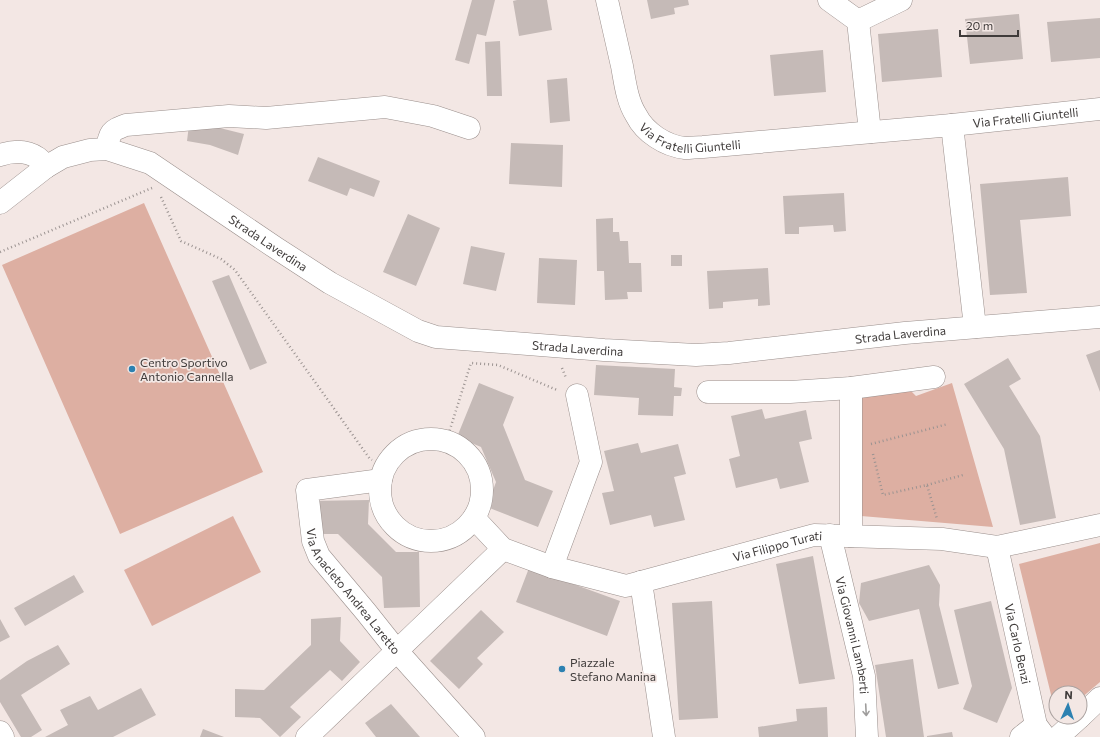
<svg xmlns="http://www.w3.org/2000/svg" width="1100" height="737" font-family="Commissioner,sans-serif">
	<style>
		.green { fill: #ddafa2 }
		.building { fill: #c5bab7 }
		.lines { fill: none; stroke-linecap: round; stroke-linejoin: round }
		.minor-casing { stroke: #9a8f8c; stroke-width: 23 }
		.major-casing { stroke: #9a8f8c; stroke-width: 23 }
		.path { stroke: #9b9391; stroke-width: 2.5; stroke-dasharray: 1 3; stroke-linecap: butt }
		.minor { stroke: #fff; stroke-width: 22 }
		.major { stroke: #fff; stroke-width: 22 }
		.oneway { stroke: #9f9d9c }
		.poi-dot { fill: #2c81b1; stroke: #f3e7e4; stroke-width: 1.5 }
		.labels { text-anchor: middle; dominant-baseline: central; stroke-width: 3.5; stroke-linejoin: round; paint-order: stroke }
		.street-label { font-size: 12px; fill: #3f3b3a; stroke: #f3e7e4 }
		.poi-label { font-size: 12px; fill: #3f3b3a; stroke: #f3e7e4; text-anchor: start }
	</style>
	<rect width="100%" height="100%" fill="#f3e7e4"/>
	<path class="green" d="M144 203 263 472 120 534 2 265Z
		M952 383 993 527 861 516V390L904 384 916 396Z
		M233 516 261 572 152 626 124 570Z
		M1100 543V682L1080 699V693H1056V715L1019 564Z"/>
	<path class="building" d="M472 0H495L486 36 477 34 469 64 455 60Z
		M517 0H547L552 30 519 36 513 1Z
		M647 0H688L689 5 674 8 675 14 651 19Z
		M1019 14 1023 59 970 64 965 19Z
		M1100 18V58L1051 62 1047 22Z
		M938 29 942 77 882 82 878 34Z
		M500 41 502 96H487L485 42Z
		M823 50 826 92 774 96 770 55Z
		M567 78 570 121 550 123 547 80Z
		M189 125 212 126 244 134 238 155 210 145 187 141Z
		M511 143 563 145 562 187 509 184Z
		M318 157 380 181 374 197 350 188 347 196 308 181Z
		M1068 177 1071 216 1020 220 1027 293 990 295 980 184Z
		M844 193 846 231 834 232 833 225 799 227V234H785L783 196Z
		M408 214 440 228 416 286 383 272Z
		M613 218V232H619L620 241H628L629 263H641L642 292H627L628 299 605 300 604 271H597L596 219Z
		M471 246 505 253 496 291 463 284Z
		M671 255H682V266H671Z
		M539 258 577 260 575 305 537 303Z
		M768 268 770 305 758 306V299L723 302V308L709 309 707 271Z
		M229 275 267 363 250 370 212 281Z
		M1100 350V392L1086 355Z
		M1008 358 1021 379 1009 386 1040 436 1056 518 1020 525 1004 449 964 384Z
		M596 365 675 369 674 387 682 388 681 396H674L673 416 638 415 639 398 594 395Z
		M479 383 514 397 503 425 525 480 553 491 538 527 487 507 496 482 481 447 457 437Z
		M762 409 765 419 806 410 812 439 799 442 809 482 780 489 777 478 736 488 729 459 740 456 731 416Z
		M638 443 641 453 678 444 686 474 674 477 685 520 654 527 651 515 610 525 602 493 614 491 604 451Z
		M369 500 368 524 396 552H419L420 607 384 608 382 577 338 534H311L308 501Z
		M813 556 835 679 799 684 776 564Z
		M929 565 940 585 939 605 959 684 938 689 919 609 869 621 859 603 861 583Z
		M529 568 620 601 607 636 516 602Z
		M74 575 84 592 25 626 14 608Z
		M712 601 718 718 679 720 672 603Z
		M991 601 1012 688 997 723 963 709 972 686 954 610Z
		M481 610 504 632 477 658 483 664 459 689 430 661Z
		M341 617 340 641 360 662 342 681 330 670 290 707 301 717 280 737 260 718 235 717V689L264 690 311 645V619Z
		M0 619 10 637 0 642Z
		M58 645 70 664 21 695 42 730 31 737H21L0 702V680L27 661Z
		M913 659 924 737H886L875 665Z
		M141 688 156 715 113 737H45L68 725 60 710 90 696 98 710Z
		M391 704 420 737H376L365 723Z
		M827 707 828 737H759L758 727 797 721 796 709Z
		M203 729 224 737H200Z
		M952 732 953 737H927V736Z"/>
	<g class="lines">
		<g class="minor-casing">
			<g id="minor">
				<path id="s1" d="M607 0C612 22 617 44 622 66 625 82 627 101 636 115 645 133 666 146 685 148 691 148 697 147 703 147L952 125 975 327"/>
				<path d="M829 0 858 21 870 132"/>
				<path d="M858 21 901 0"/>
				<path id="s2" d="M952 125 1100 109"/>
				<path d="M107 149C110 132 110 131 126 125L229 116 266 118 385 107 433 116 469 128"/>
				<path d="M0 155C12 151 26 150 38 158 41 160 43 164 46 167"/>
				<path id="s3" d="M0 203 46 167 63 157 90 150 107 149 150 163 276 248 330 283 418 331 436 337 604 350 696 355 729 353 905 333 1100 317"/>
				<path d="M851 388V536"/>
				<path d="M708 392H790L851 388 934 377"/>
				<circle cx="431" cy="490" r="51"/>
				<path id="s4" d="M381 480 307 490 313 541 319 556 366 612 397 651 474 737"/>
				<path id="s5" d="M474 518 503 549 552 567 626 586 814 535 942 539 997 547 1100 525"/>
				<path id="s6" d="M830 535 864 676 867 737"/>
				<path id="s7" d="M997 547 1036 725 1045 737"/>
				<path d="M552 567 591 462 577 395"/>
				<path d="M641 582 664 737"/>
				<path d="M1080 717 1100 698"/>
				<path d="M307 737 503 549"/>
				<path d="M1021 737 1036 725"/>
				<path d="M1058 737 1080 717"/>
			</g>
		</g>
		<g class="major-casing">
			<path id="major" d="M0 732 3 737"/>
		</g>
		<path class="path" d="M161 197 181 241 221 259 235 270 370 459 372 460
			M0 252 152 188
			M562 368 566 378
			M446 442 471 363 498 365 557 390
			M871 444 948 424
			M873 454 883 495 927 485 937 519
			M927 485 963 475"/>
		<use href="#minor" class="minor"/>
		<use href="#major" class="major"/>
	</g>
	<defs><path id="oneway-shaft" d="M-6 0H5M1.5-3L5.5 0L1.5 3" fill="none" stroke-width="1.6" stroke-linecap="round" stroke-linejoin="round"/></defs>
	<use class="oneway" href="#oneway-shaft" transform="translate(866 710) rotate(87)"/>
	<g class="poi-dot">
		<circle cx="132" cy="369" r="4"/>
		<circle cx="562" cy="669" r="4"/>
	</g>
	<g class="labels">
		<g class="street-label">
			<text stroke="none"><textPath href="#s2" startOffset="74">Via Fratelli Giuntelli</textPath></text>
			<text stroke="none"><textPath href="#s1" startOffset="183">Via Fratelli Giuntelli</textPath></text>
			<text stroke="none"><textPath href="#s3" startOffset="311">Strada Laverdina</textPath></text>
			<text stroke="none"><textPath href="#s3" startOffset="970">Strada Laverdina</textPath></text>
			<text stroke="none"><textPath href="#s3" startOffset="646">Strada Laverdina</textPath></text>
			<text stroke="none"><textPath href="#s5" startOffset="328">Via Filippo Turati</textPath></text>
			<text stroke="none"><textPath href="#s4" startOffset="190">Via Anacleto Andrea Laretto</textPath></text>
			<text stroke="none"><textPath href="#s6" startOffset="103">Via Giovanni Lamberti</textPath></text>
			<text stroke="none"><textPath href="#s7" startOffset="99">Via Carlo Benzi</textPath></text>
		</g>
		<g class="poi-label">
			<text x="140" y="362">Centro Sportivo<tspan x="140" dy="14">Antonio Cannella</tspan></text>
			<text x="570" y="662">Piazzale<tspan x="570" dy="14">Stefano Manina</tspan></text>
		</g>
	</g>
	<g transform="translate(1068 705) rotate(3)"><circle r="19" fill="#f3e7e4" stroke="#aba2a0"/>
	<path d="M0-3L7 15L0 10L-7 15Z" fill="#2c81b1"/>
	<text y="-6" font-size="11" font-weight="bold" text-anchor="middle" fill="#3f3b3a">N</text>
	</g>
	<path d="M960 30v6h58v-6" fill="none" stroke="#3f3b3a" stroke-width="2"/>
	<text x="966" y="30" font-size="12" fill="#3f3b3a" stroke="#f3e7e4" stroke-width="3" paint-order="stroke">20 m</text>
</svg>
